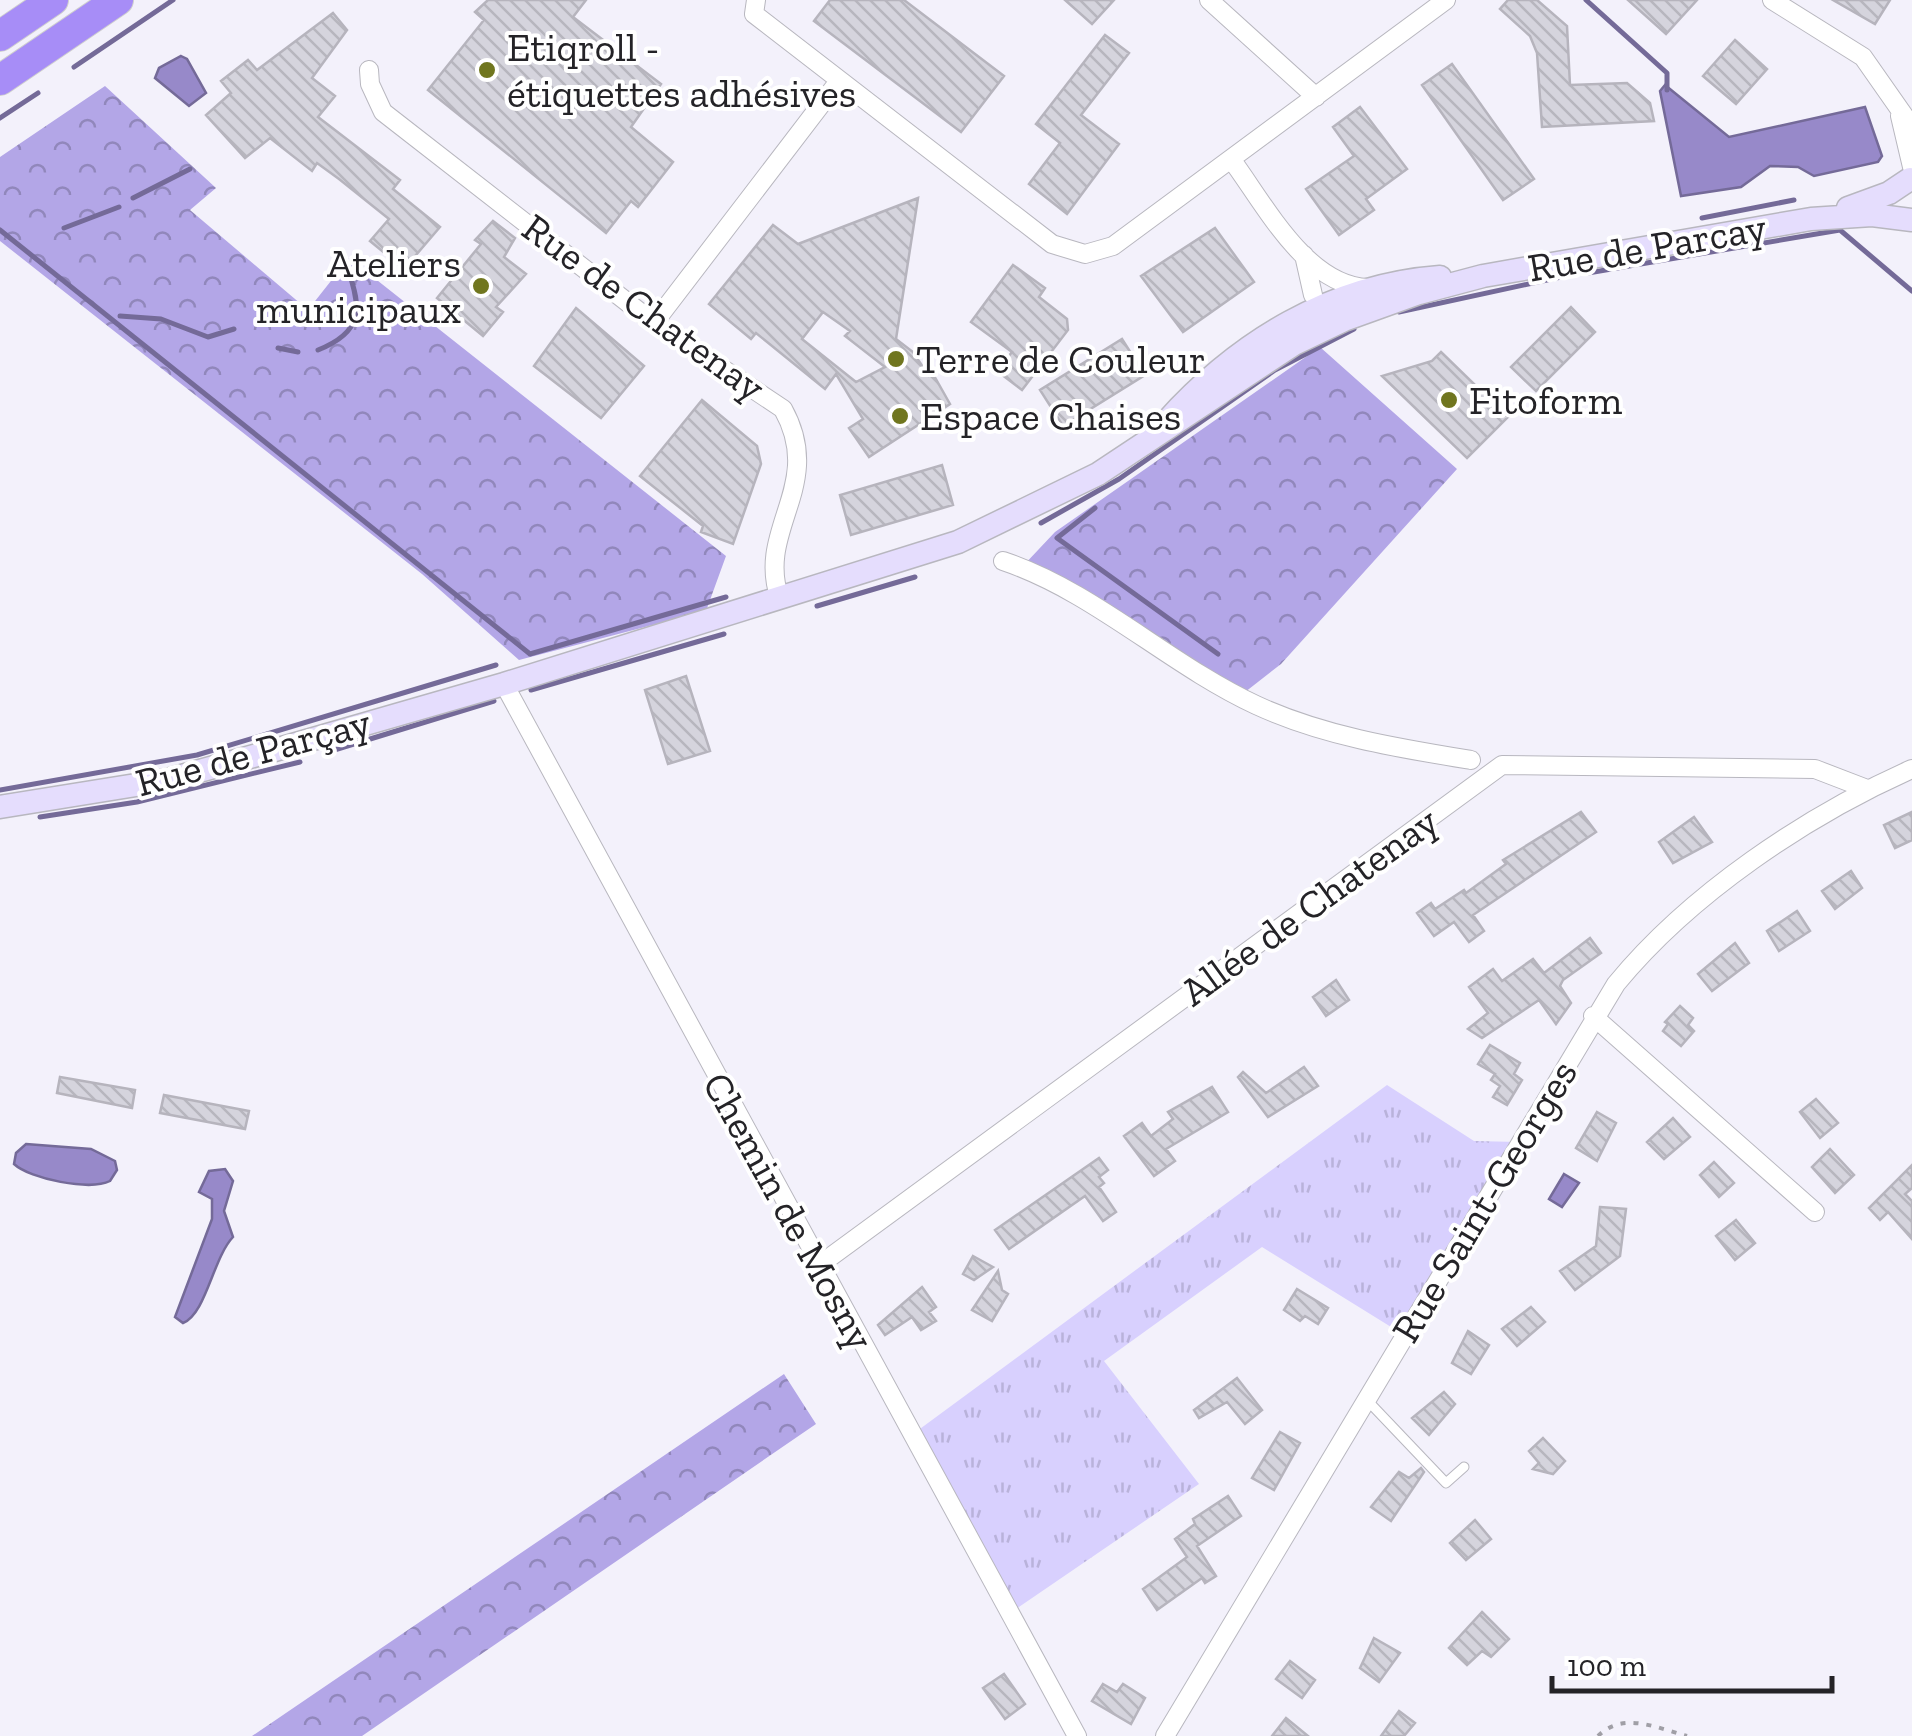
<svg xmlns="http://www.w3.org/2000/svg" width="1912" height="1736" font-family="'Zilla Slab',serif">
	<style>
		.grass { fill: url(#grass-tufts) }
		.forest { fill: url(#forest-crowns) }
		.water { fill: #9789c9; stroke: #746a98; stroke-width: 2.5 }
		.lines { fill: none; stroke-linecap: round; stroke-linejoin: round }
		.stream { stroke: #746a98; stroke-width: 5 }
		.building { fill: url(#building-back-hatch); stroke: #b6b4bd; stroke-width: 2.5; fill-rule: evenodd }
		.lane-casing { stroke: #b8b7bf; stroke-width: 11 }
		.street-casing { stroke: #b8b7bf; stroke-width: 20 }
		.secondary-casing { stroke: #b8b7bf; stroke-width: 25 }
		.highway-casing { stroke: #cfcfcf; stroke-width: 32 }
		.path { stroke: #a09fa6; stroke-width: 4; stroke-dasharray: 5 8; stroke-linecap: butt }
		.lane { stroke: #fff; stroke-width: 9 }
		.street { stroke: #fff; stroke-width: 18 }
		.secondary { stroke: #e5ddfd; stroke-width: 22 }
		.highway { stroke: #a78df7; stroke-width: 30 }
		.poi-dot { fill: #70761f; stroke: #fff; stroke-width: 4 }
		.labels { text-anchor: middle; dominant-baseline: central; stroke-width: 8; stroke-linejoin: round; paint-order: stroke }
		.poi-label { font-size: 40px; fill: #242327; stroke: #fff; text-anchor: start }
		.street-label { font-size: 40px; fill: #242327; stroke: #fff }
	</style>
	<defs>
		<pattern id="grass-tufts" width="24" height="20" patternUnits="userSpaceOnUse" patternTransform="scale(2.5)"><rect width="24" height="20" fill="#d8d0fe"/><path d="M3 7l-1-3M5 7V3M7 7l1-3M15 17l-1-3M17 17v-4M19 17l1-3" fill="none" stroke="#b9b2da"/></pattern>
		<pattern id="forest-crowns" width="20" height="18" patternUnits="userSpaceOnUse" patternTransform="scale(2.5)"><rect width="20" height="18" fill="#b3a6e7"/><path d="M2 6a3 3 0 1 1 6 0M12 15a3 3 0 1 1 6 0" fill="none" stroke="#9187bb"/></pattern>
		<pattern id="building-back-hatch" width="6" height="6" patternUnits="userSpaceOnUse" patternTransform="scale(2.5)"><rect width="6" height="6" fill="#d5d4dd"/><path d="M-1 5l2 2M0 0l6 6M5-1l2 2" fill="none" stroke="#b7b6be"/></pattern>
	</defs>
	<rect width="100%" height="100%" fill="#f3f1fb"/>
	<path class="grass" d="M1387 1085 1474 1141 1519 1142 1404 1335 1262 1247 1104 1361 1199 1484 1010 1613 913 1434Z"/>
	<path class="forest" d="M105 86 216 188 190 210 308 310 349 258 726 556 706 611 519 660 422 574 0 241V157Z
		M1320 347 1457 469 1281 664 1240 696 1022 567 1055 532Z
		M784 1374 816 1424 362 1736H252Z"/>
	<path class="water" d="M181 56 187 59 206 93 189 106 155 78 159 68Z
		M1665 85 1729 137 1865 107 1882 156 1878 162 1814 176 1798 167 1770 166 1741 187 1681 196 1660 91Z
		M26 1144 91 1149 115 1161 117 1170 110 1181C90 1191 30 1179 14 1164L16 1153Z
		M225 1169 233 1181 224 1211 233 1237C213 1258 206 1314 183 1323L175 1317 212 1219V1199L199 1192 209 1171Z
		M1564 1174 1579 1183 1562 1207 1549 1199Z"/>
	<g class="lines">
		<path class="stream" d="M1586 0 1667 73V90
			M74 67 173 0
			M0 118 38 93
			M133 198 190 169
			M1702 218 1794 200
			M64 228 119 207
			M0 230 530 654
			M1588 273 1840 230 1912 291
			M1399 312 1561 277
			M120 316 161 319 208 337 234 329
			M278 348 298 352
			M318 350C363 332 362 309 348 270
			M1095 508 1057 538 1218 654
			M1041 523 1119 479 1275 370 1354 329
			M817 606 915 577
			M530 654 726 597
			M531 690 724 634
			M331 751 494 701
			M0 790 197 755 496 665
			M40 817 137 802 300 762"/>
	</g>
	<path class="building" d="M488 0H586L573 17 661 84 631 127 673 162 638 207 631 201 606 233 428 90 484 20 475 12Z
		M830 0H904L1004 76 961 132 814 21Z
		M1065 0H1114L1092 24Z
		M1508 0H1537L1567 26 1570 85 1627 83 1650 103 1654 121 1542 127 1537 53 1530 36 1500 9Z
		M1628 0H1697L1666 34Z
		M1833 0H1890L1875 24Z
		M333 13 347 30 312 78 335 96 318 117 400 180 393 189 440 227 404 269 370 241 389 219 339 179 317 163 312 171 270 138 245 158 206 115 231 93 221 81 248 60 257 70Z
		M1105 35 1129 53 1081 115 1119 144 1067 214 1029 184 1060 143 1036 124Z
		M1735 40 1767 69 1736 104 1703 76Z
		M1452 64 1534 179 1503 200 1422 85Z
		M1360 107 1407 169 1366 199 1374 210 1339 235 1306 189 1354 156 1333 127Z
		M918 198 896 339 913 352 929 376 933 374 950 404 869 457 849 428 863 419 836 374 825 389 756 333 751 339 709 304 773 225 798 244ZM823 312 850 331 845 336 885 367 856 382 802 339Z
		M493 221 515 238 504 257 526 274 496 307 503 312 483 336 437 298 481 244 475 240Z
		M1215 228 1254 282 1183 332 1141 276Z
		M1013 265 1045 288 1039 297 1067 319 1068 330 1022 390 997 371 1012 352 971 322Z
		M1571 307 1595 332 1536 391 1511 367Z
		M576 308 644 366 601 418 534 366Z
		M1122 339 1145 375 1063 426 1040 390Z
		M1441 352 1508 417 1467 458 1382 376 1432 361Z
		M702 400 757 446 761 464 733 544 701 532 703 526 640 476Z
		M942 465 953 505 851 535 840 495Z
		M686 676 710 751 668 764 645 690Z
		M1581 812 1596 832 1473 915 1484 931 1469 942 1454 922 1434 936 1417 913 1431 903 1435 909 1464 890 1466 893 1506 864 1503 860Z
		M1912 812V840L1895 848 1884 825Z
		M1694 817 1712 842 1673 863 1659 842Z
		M1851 871 1862 888 1835 909 1822 891Z
		M1797 911 1810 931 1779 951 1767 931Z
		M1590 938 1601 953 1563 980 1560 986 1571 1003 1556 1024 1539 1000 1482 1038 1468 1029 1488 1013 1469 987 1493 969 1502 981 1533 959 1544 973Z
		M1735 943 1749 963 1712 991 1698 974Z
		M1336 980 1349 1000 1326 1016 1313 997Z
		M1680 1006 1693 1018 1688 1025 1694 1031 1681 1046 1663 1031 1668 1024 1665 1022Z
		M1490 1045 1520 1063 1514 1074 1522 1080 1507 1105 1493 1097 1500 1086 1491 1080 1495 1074 1478 1064Z
		M1304 1067 1318 1086 1268 1117 1238 1077 1243 1072 1266 1093Z
		M60 1077 135 1090 132 1108 57 1093Z
		M1212 1087 1228 1112 1166 1149 1175 1161 1154 1176 1124 1136 1142 1123 1151 1136 1173 1119 1168 1112Z
		M164 1095 249 1111 245 1129 160 1113Z
		M1816 1099 1838 1123 1820 1138 1800 1112Z
		M1597 1112 1616 1123 1597 1161 1576 1148Z
		M1673 1118 1690 1137 1664 1159 1647 1142Z
		M1830 1149 1854 1175 1835 1193 1812 1167Z
		M1099 1158 1108 1170 1099 1177 1104 1183 1099 1187 1116 1212 1103 1221 1085 1196 1009 1249 995 1230Z
		M1714 1162 1734 1183 1719 1197 1700 1175Z
		M1912 1165V1188L1905 1194 1912 1201V1239L1888 1212 1880 1220 1869 1208Z
		M1600 1207 1626 1209 1620 1256 1575 1290 1560 1271 1596 1246Z
		M1736 1220 1755 1243 1735 1260 1716 1236Z
		M973 1256 993 1267 974 1280 963 1274Z
		M998 1271 1002 1290 1008 1294 992 1321 972 1310Z
		M922 1287 936 1307 929 1312 936 1321 921 1330 912 1317 885 1335 878 1325Z
		M1297 1289 1328 1308 1318 1324 1305 1316 1300 1321 1284 1310Z
		M1531 1307 1545 1322 1517 1346 1502 1329Z
		M1468 1331 1489 1345 1471 1374 1452 1363Z
		M1237 1378 1262 1410 1245 1424 1227 1402 1199 1418 1194 1410Z
		M1444 1392 1455 1404 1429 1435 1412 1418Z
		M1280 1432 1300 1443 1274 1490 1252 1478Z
		M1543 1438 1565 1461 1553 1474 1533 1469 1539 1463 1529 1451Z
		M1421 1468 1424 1472 1391 1521 1371 1507 1399 1472 1409 1478Z
		M1228 1496 1241 1516 1197 1546 1216 1576 1205 1583 1202 1578 1157 1610 1143 1589 1187 1557 1175 1539 1195 1524 1193 1519Z
		M1475 1520 1491 1539 1466 1560 1450 1543Z
		M1482 1612 1509 1639 1491 1657 1482 1651 1467 1665 1449 1648Z
		M1374 1638 1400 1653 1379 1682 1360 1668Z
		M1290 1661 1315 1680 1302 1698 1276 1679Z
		M1004 1674 1025 1704 1005 1719 983 1688Z
		M1103 1684 1117 1692 1123 1684 1145 1698 1131 1724 1092 1701Z
		M1399 1711 1415 1723 1404 1736H1381Z
		M1286 1718 1308 1736H1272Z"/>
	<g class="lines">
		<g class="lane-casing">
			<path id="lane" d="M1366 1399 1446 1483 1464 1467"/>
		</g>
		<g class="street-casing">
			<path id="street" d="M756 0 754 14 1052 244 1085 254 1113 246 1446 0
				M1209 0 1316 97
				M1772 0 1863 57 1912 127
				M369 70 370 84 383 112 654 323 783 409C826 486 755 529 780 599
				M1900 116 1912 167
				M1231 159C1264 203 1306 286 1368 288
				M1304 255 1313 295
				M654 323 839 81
				M1003 561C1095 592 1168 664 1256 705 1323 736 1398 748 1471 760
				M504 684 1077 1736
				M1593 1016 1815 1212
				M818 1266 1502 765 1815 769 1867 789
				M1165 1736 1616 984C1690 894 1806 816 1912 769"/>
		</g>
		<g class="secondary-casing">
			<path id="secondary" d="M1848 208 1889 193 1910 179
				M1166 422C1238 342 1331 285 1440 277
				M0 807 167 780 261 754 504 684 958 542 1098 474 1294 344 1344 320 1419 293 1483 276 1811 219 1872 215 1912 220"/>
		</g>
		<g class="highway-casing">
			<path id="highway" d="M0 36 53 0
				M0 80 118 0"/>
		</g>
		<path class="path" d="M1598 1736C1623 1711 1657 1728 1687 1736"/>
		<use href="#lane" class="lane"/>
		<use href="#street" class="street"/>
		<use href="#secondary" class="secondary"/>
		<use href="#highway" class="highway"/>
	</g>
	<g class="poi-dot">
		<circle cx="487" cy="70" r="10"/>
		<circle cx="481" cy="286" r="10"/>
		<circle cx="896" cy="359" r="10"/>
		<circle cx="1449" cy="400" r="10"/>
		<circle cx="900" cy="416" r="10"/>
	</g>
	<g class="labels">
		<g class="poi-label">
			<text x="507" y="47">Etiqroll -<tspan x="507" dy="46">étiquettes adhésives</tspan></text>
			<text x="461" y="263" text-anchor="end">Ateliers<tspan x="461" dy="46">municipaux</tspan></text>
			<text x="916" y="359">Terre de Couleur</text>
			<text x="1469" y="400">Fitoform</text>
			<text x="920" y="416">Espace Chaises</text>
		</g>
		<g class="street-label">
			<text transform="translate(1647 247) rotate(-10)">Rue de Parcay</text>
			<text transform="translate(644 307) rotate(36)">Rue de Chatenay</text>
			<text transform="translate(253 752) rotate(-15)">Rue de Parçay</text>
			<text transform="translate(1309 906) rotate(-36)">Allée de Chatenay</text>
			<text transform="translate(1484 1201) rotate(-59)">Rue Saint-Georges</text>
			<text transform="translate(789 1211) rotate(61)">Chemin de Mosny</text>
		</g>
	</g>
	<path d="M1552 1676v15h280v-15" fill="none" stroke="#242327" stroke-width="5"/>
	<text x="1567" y="1676" font-size="30" fill="#242327" stroke="#ffffff" stroke-width="8" paint-order="stroke">100 m</text>
</svg>
